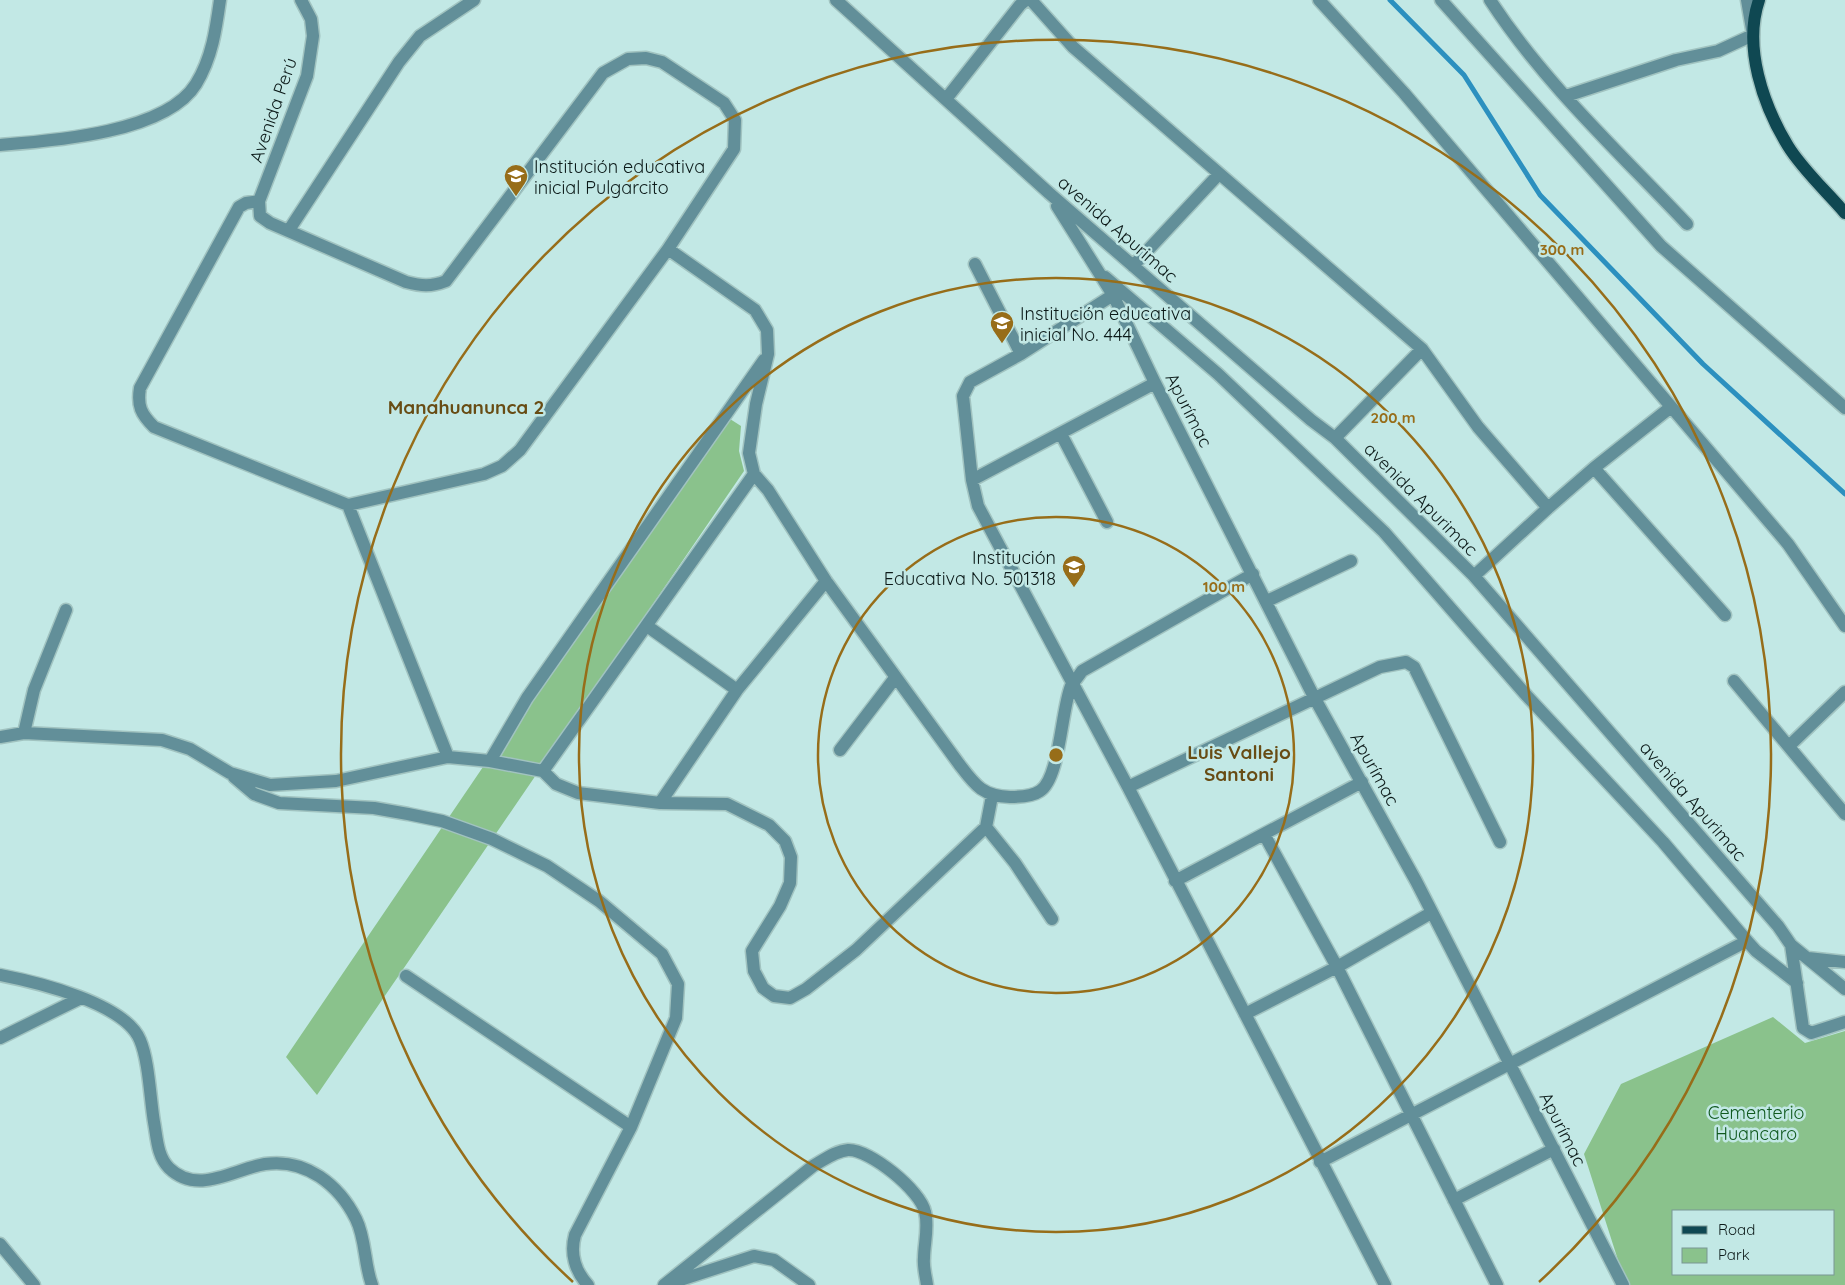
<svg xmlns="http://www.w3.org/2000/svg" width="1845" height="1285" font-family="Quicksand,sans-serif">
	<style>
		.green { fill: #8ac28c; fill-rule: evenodd }
		.lines { fill: none; stroke-linecap: round; stroke-linejoin: round }
		.stream { stroke: #2c90bf; stroke-width: 5 }
		.minor-casing { stroke: #a1c3c0; stroke-width: 15 }
		.major-casing { stroke: #a1c3c0; stroke-width: 15 }
		.minor { stroke: #628f99; stroke-width: 12 }
		.major { stroke: #0f4852; stroke-width: 12 }
		.ring { fill: none; stroke: #976d19; stroke-width: 2.5 }
		.labels { text-anchor: middle; dominant-baseline: central; stroke-width: 5; stroke-linejoin: round; paint-order: stroke }
		.street-label { font-size: 18px; fill: #0c1a19; stroke: #c2e8e5 }
		.poi-label { font-size: 18px; fill: #0c1a19; stroke: #c2e8e5; text-anchor: start }
		.park-label { font-size: 18px; fill: #10591e; stroke: #c2e8e5 }
		.neighbourhood-label { font-size: 19px; font-weight: bold; fill: #684c14; stroke: #c2e8e5 }
		.centre { fill: #976d19; stroke: #c2e8e5; stroke-width: 2.5 }
		.ring-label { font-size: 15px; text-anchor: middle; font-weight: bold; fill: #976d19; stroke: #c2e8e5; stroke-width: 5; stroke-linejoin: round; paint-order: stroke }
	</style>
	<rect width="100%" height="100%" fill="#c2e8e5"/>
	<path class="green" d="M730 419 741 426 739 451 744 471 317 1095 286 1057 485 764Z
		M1773 1017 1805 1043 1845 1031V1285H1626L1584 1154 1621 1084ZM1674 1211H1834V1274H1674Z"/>
	<g class="lines">
		<path class="stream" d="M1390 0 1464 75 1540 195 1703 364 1845 494"/>
		<g class="minor-casing">
			<path id="minor" d="M836 0 1049 193 1311 420 1335 438 1474 576 1778 926 1791 945 1845 989
				M1031 0 1073 47 1422 349 1478 427 1548 508 1474 576
				M1319 0 1404 93 1788 544 1845 626
				M1441 0 1661 246 1845 408
				M1490 0C1544 83 1619 152 1687 224
				M1566 96 1676 60 1718 51 1753 35 1747 0
				M946 99 1020 5 1026 0
				M0 145C52 141 166 133 196 84 212 58 216 29 220 0
				M259 201 246 203 239 207 140 388C137 406 141 414 154 427L348 505 484 474 502 466 520 450 668 249 734 149 735 120 724 103 662 62 646 58 628 59 603 73 446 281C431 287 421 286 406 282L270 223 260 216 259 201 307 76 313 36 311 19 301 0
				M1057 206 1113 295 1155 383 1314 697 1416 881 1623 1285
				M289 230 399 62 420 36 474 0
				M668 249 755 310 767 330 768 354 756 404 749 453 754 474 768 490 826 581 959 764C975 785 982 796 1010 797 1019 797 1033 796 1040 791 1060 778 1061 711 1071 686 1074 681 1079 676 1082 671L1253 574
				M975 264 1021 354
				M1133 266 1219 174
				M1105 277 1218 374 1384 532 1527 696 1663 842 1747 941
				M1113 295 1021 354 970 382 963 396 972 480 978 506 1128 787 1385 1285
				M1061 434 1107 522
				M1335 438 1422 349
				M1594 468 1725 615
				M972 480 1155 383
				M348 505 448 757
				M1548 508 1594 468 1671 407
				M1267 601 1351 561
				M647 626 737 690
				M1734 681 1845 814
				M24 733 34 690 66 610
				M0 737 24 733 162 740 190 749 230 773 270 785 336 781 448 757 490 761 527 698 764 360
				M1789 746 1845 692
				M840 750 895 678
				M490 761 543 771 556 784 578 793 660 803 727 804 769 825 785 841 791 857 790 883 780 906 752 951 754 971 763 988 774 996 790 998 806 989 856 950 986 827 992 796
				M543 771 754 474
				M234 777 254 794 279 803 374 808 408 814 442 821 492 839 547 866 599 901 662 954 678 984 676 1018 631 1127 575 1235C570 1253 575 1271 588 1285
				M1128 787 1380 667 1406 662 1414 667 1500 842
				M660 803 737 690 826 581
				M986 827 1015 863 1052 919
				M1264 834 1337 967 1497 1285
				M1175 881 1362 782
				M1791 945 1803 1028 1811 1033 1845 1022
				M1808 958 1845 962
				M0 975C36 982 125 1003 140 1040 149 1061 150 1098 154 1122 157 1138 157 1156 169 1168 198 1196 234 1169 265 1164 306 1158 339 1185 356 1219 366 1239 364 1264 372 1285
				M406 976 631 1127
				M1245 1014 1337 967 1431 913
				M0 1038 81 998
				M1320 1162 1747 941 1756 951 1797 983
				M1454 1200 1554 1149
				M0 1244 34 1285
				M671 1283 754 1256 774 1260 809 1285
				M664 1285 813 1166C824 1160 835 1151 848 1150 870 1149 921 1191 925 1212 929 1227 924 1244 924 1258 923 1267 926 1277 927 1285"/>
		</g>
		<g class="major-casing">
			<path id="major" d="M1759 0C1743 47 1763 105 1788 146 1802 169 1827 192 1845 213"/>
		</g>
		<use href="#minor" class="minor"/>
		<use href="#major" class="major"/>
	</g>
	<g class="ring">
		<circle cx="1056" cy="755" r="238"/>
		<circle cx="1056" cy="755" r="477"/>
		<path d="M573 1282A715 715 0 1 1 1539 1282"/>
	</g>
	<defs>
		<g id="school-pin" transform="scale(1.25)"><path d="M0 17L-7.5 6A9.5 9.5 0 1 1 7.5 6Z" fill="#976d19" stroke="#c2e8e5"/><path d="M0-5L7-2L0 1L-7-2ZM-4 1L0 2.5L4 1V4Q0 6-4 4Z" fill="#fff"/></g>
	</defs>
	<g fill-rule="evenodd">
		<use href="#school-pin" x="516" y="176"/>
		<use href="#school-pin" x="1002" y="323"/>
		<use href="#school-pin" x="1074" y="567"/>
	</g>
	<g class="labels">
		<g class="street-label">
			<text transform="translate(273 110) rotate(-71)">Avenida Perú</text>
			<text transform="translate(1118 229) rotate(41)">avenida Apurimac</text>
			<text transform="translate(1189 410) rotate(63)">Apurímac</text>
			<text transform="translate(1421 499) rotate(45)">avenida Apurimac</text>
			<text transform="translate(1375 769) rotate(61)">Apurímac</text>
			<text transform="translate(1693 801) rotate(49)">avenida Apurimac</text>
			<text transform="translate(1563 1129) rotate(63)">Apurímac</text>
		</g>
		<g class="poi-label">
			<text x="534" y="166">Institución educativa<tspan x="534" dy="21">inicial Pulgarcito</tspan></text>
			<text x="1020" y="313">Institución educativa<tspan x="1020" dy="21">inicial No. 444</tspan></text>
			<text x="1056" y="557" text-anchor="end">Institución<tspan x="1056" dy="21">Educativa No. 501318</tspan></text>
		</g>
		<g class="park-label">
			<text x="1756" y="1112">Cementerio<tspan x="1756" dy="21">Huancaro</tspan></text>
		</g>
		<g class="neighbourhood-label">
			<text x="466" y="407">Manahuanunca 2</text>
			<text x="1239" y="752">Luis Vallejo<tspan x="1239" dy="22">Santoni</tspan></text>
		</g>
	</g>
	<circle cx="1056" cy="755" r="8" class="centre"/>
	<g class="ring-label">
		<text x="1562" y="255">300 m</text>
		<text x="1393" y="423">200 m</text>
		<text x="1224" y="592">100 m</text>
	</g>
	<rect x="1672" y="1210" width="162" height="65" fill="#c2e8e5" stroke="#799693"/>
	<rect x="1682" y="1226" width="25" height="8" fill="#0f4852" stroke="#799693"/>
	<text x="1718" y="1235" font-size="15" fill="#0c1a19">Road</text>
	<rect x="1682" y="1248" width="25" height="15" fill="#8ac28c" stroke="#799693"/>
	<text x="1718" y="1260" font-size="15" fill="#0c1a19">Park</text>
</svg>
